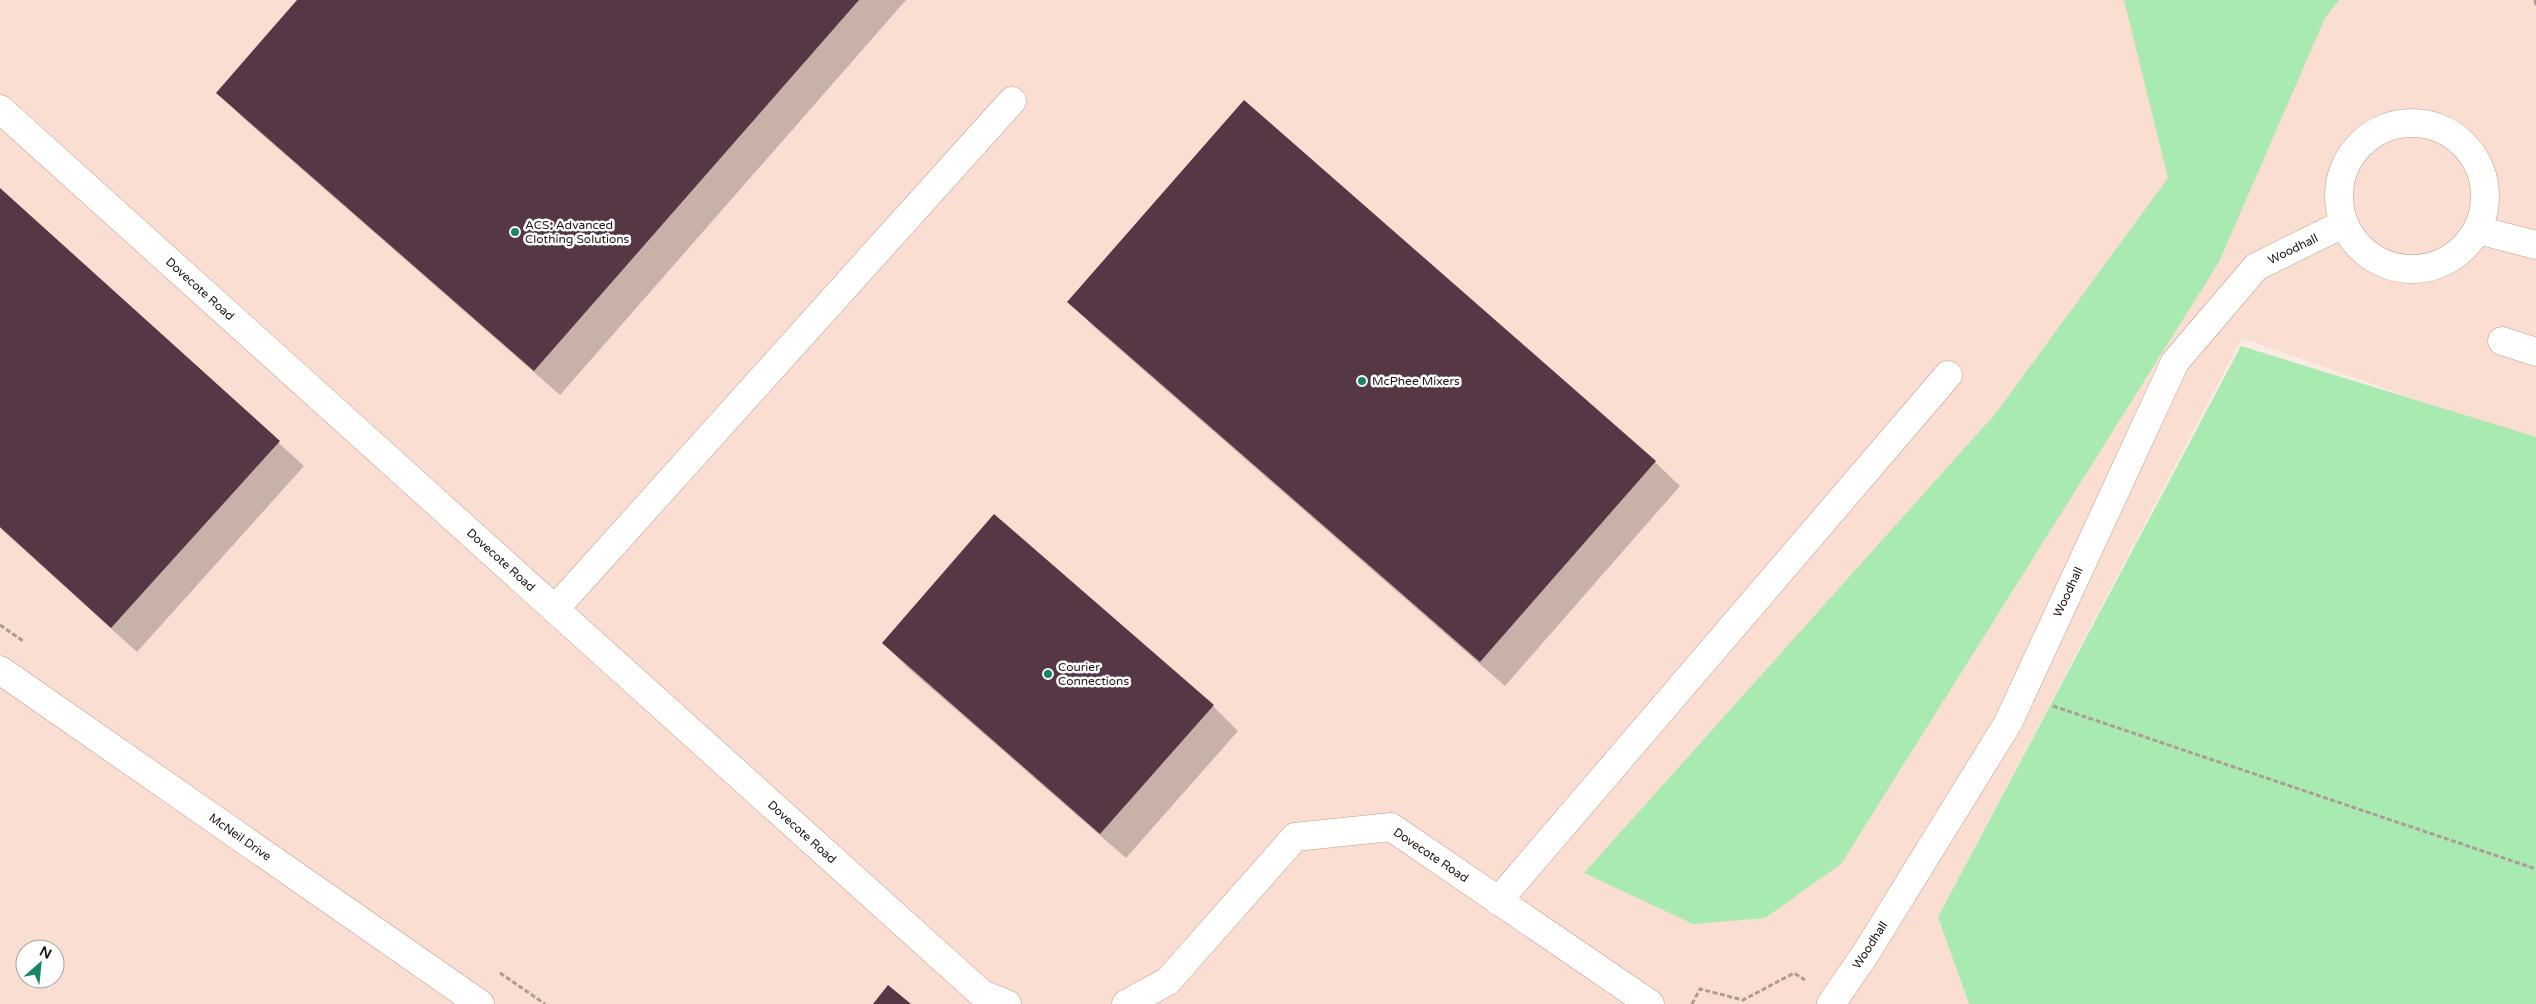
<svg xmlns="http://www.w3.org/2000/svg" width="2536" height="1004" font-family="'Varela Round',sans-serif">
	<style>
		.built { fill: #faded2; fill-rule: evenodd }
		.green { fill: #a9eab1 }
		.shadow { fill: #0003 }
		.building { fill: #553746 }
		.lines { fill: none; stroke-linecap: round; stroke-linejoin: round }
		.minor-casing { stroke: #c19d8e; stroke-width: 29 }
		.path { stroke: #ab9c97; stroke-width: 3; stroke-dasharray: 5 2.5; stroke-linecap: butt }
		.minor { stroke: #fff; stroke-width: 28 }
		.poi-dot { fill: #168664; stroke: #fff; stroke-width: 2 }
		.labels { text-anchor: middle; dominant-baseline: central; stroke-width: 5; stroke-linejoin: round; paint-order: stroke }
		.poi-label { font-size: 12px; fill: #1e110c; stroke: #fff; text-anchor: start }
		.street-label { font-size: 12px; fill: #1e110c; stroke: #fff }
	</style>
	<rect width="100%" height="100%" fill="#fbebe5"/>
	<path class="built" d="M0 0H2536V442L2242 338 1938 917 1969 1004H0ZM25 949H55V979H25Z"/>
	<path class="green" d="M2124 0H2339L2325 18 2219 262 1841 864 1765 918 1693 924 1584 873 1996 413 2168 178Z
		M2241 346 2536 437V1004H1969L1938 917Z"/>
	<path class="shadow" d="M299 0H906L560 395 242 117 218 92Z
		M0 190 304 466 137 652 0 528Z
		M1069 302 1655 462 1680 486 1505 686 1094 327Z
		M883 643 1213 706 1238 731 1126 858 908 668Z"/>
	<path class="building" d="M297 0H859L534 371 216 93Z
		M1244 100 1656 461 1480 662 1067 302Z
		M0 188 280 441 111 628 0 527Z
		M994 514 1214 705 1100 834 882 643Z
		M888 985 911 1004H873Z"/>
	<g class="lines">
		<g class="minor-casing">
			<path id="minor" d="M0 109 982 994 1007 1004
				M2339 196a73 73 0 1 1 146 0a73 73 0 1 1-146 0Z
				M2478 230 2536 245
				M2502 341 2536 352
				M555 609 1012 101
				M0 670 480 1004
				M1498 901 1948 375
				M1126 1004 1168 981 1295 837 1391 827 1650 1004
				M1831 1004 1866 953 2008 723 2175 362 2256 267 2343 224"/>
		</g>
		<path class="path" d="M2535 0 2536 5
			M0 625 23 641
			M2053 706 2536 869
			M500 973 545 1004
			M1692 1004 1700 989 1743 1000 1794 973 1805 980"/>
		<use href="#minor" class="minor"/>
	</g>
	<g class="poi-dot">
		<circle cx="515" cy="232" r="5"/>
		<circle cx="1362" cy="381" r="5"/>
		<circle cx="1048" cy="674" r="5"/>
	</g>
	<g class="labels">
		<g class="poi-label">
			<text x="525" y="225">ACS: Advanced<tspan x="525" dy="14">Clothing Solutions</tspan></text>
			<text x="1372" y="381">McPhee Mixers</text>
			<text x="1058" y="667">Courier<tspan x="1058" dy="14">Connections</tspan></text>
		</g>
		<g class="street-label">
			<text transform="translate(2293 249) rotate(-26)">Woodhall</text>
			<text transform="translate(200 289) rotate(42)">Dovecote Road</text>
			<text transform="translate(501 560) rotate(42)">Dovecote Road</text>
			<text transform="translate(2068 592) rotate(-65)">Woodhall</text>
			<text transform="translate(802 832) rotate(42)">Dovecote Road</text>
			<text transform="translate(240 837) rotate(35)">McNeil Drive</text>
			<text transform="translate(1431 855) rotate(34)">Dovecote Road</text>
			<text transform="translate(1870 945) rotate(-57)">Woodhall</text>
		</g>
	</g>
	<g transform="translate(40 964) rotate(27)"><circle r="24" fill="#ffffff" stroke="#a5a09e"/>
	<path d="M0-4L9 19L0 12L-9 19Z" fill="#168664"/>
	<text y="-8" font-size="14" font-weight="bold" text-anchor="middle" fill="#1e110c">N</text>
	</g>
</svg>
